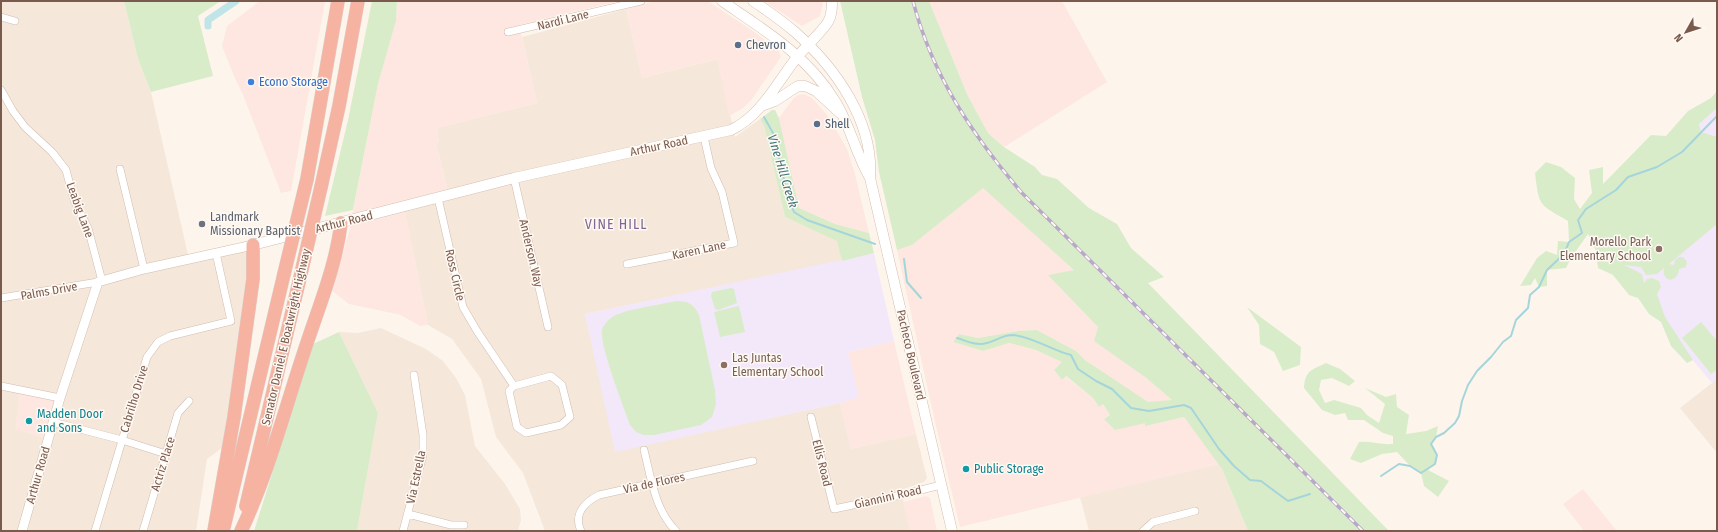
<svg xmlns="http://www.w3.org/2000/svg" width="1718" height="532" font-family="'Fira Sans Condensed',sans-serif">
	<style>
		.residential { fill: #f5e7da }
		.commercial { fill: #fde7e0 }
		.education { fill: #f2e8fa }
		.green { fill: #d9ecc9 }
		.lines { fill: none; stroke-linecap: round; stroke-linejoin: round }
		.stream { stroke: #a5d5da; stroke-width: 2 }
		.canal { stroke: #bfe5e8; stroke-width: 7 }
		.minor-casing { stroke: #d1bcb0; stroke-width: 8 }
		.tertiary-casing { stroke: #d1bcb0; stroke-width: 10 }
		.secondary-casing { stroke: #d6beb0; stroke-width: 11 }
		.motorway-casing { stroke: #dad1cd; stroke-width: 14 }
		.minor { stroke: #fff; stroke-width: 7 }
		.tertiary { stroke: #fff; stroke-width: 9 }
		.secondary { stroke: #fff; stroke-width: 10 }
		.motorway { stroke: #f7b3a2; stroke-width: 13 }
		.rail-casing { stroke: #b8a8c9; stroke-width: 3.5 }
		.rail { stroke: #fff9f3; stroke-width: 2; stroke-dasharray: 6; stroke-linecap: butt }
		.motorway-bridge-casing { stroke: #dad1cd; stroke-width: 14; stroke-linecap: butt }
		.motorway-bridge { stroke: #f7b3a2; stroke-width: 13 }
		.service-dot { fill: #5c6f8a; stroke: #fff9f3; stroke-width: 1.5 }
		.shop-dot { fill: #3f7fe0; stroke: #fff9f3; stroke-width: 1.5 }
		.worship-dot { fill: #6b7280; stroke: #fff9f3; stroke-width: 1.5 }
		.education-dot { fill: #8d6e63; stroke: #fff9f3; stroke-width: 1.5 }
		.culture-dot { fill: #0f9aa8; stroke: #fff9f3; stroke-width: 1.5 }
		.labels { text-anchor: middle; dominant-baseline: central; stroke-width: 3; stroke-linejoin: round; paint-order: stroke }
		.street-label { font-size: 12px; fill: #7a5a4d; stroke: #fff9f3 }
		.service-label { font-size: 12px; fill: #4e5e75; stroke: #fff9f3; text-anchor: start }
		.shop-label { font-size: 12px; fill: #366cbe; stroke: #fff9f3; text-anchor: start }
		.worship-label { font-size: 12px; fill: #5b616d; stroke: #fff9f3; text-anchor: start }
		.education-label { font-size: 12px; fill: #785e54; stroke: #fff9f3; text-anchor: end }
		.culture-label { font-size: 12px; fill: #0d838f; stroke: #fff9f3; text-anchor: start }
		.water-label { font-size: 13px; font-style: italic; fill: #40787e; stroke: #fff9f3 }
		.quarter-label { font-size: 14px; letter-spacing: 1px; fill: #826695; stroke: #fff9f3 }
	</style>
	<rect width="100%" height="100%" fill="#fdf5ec"/>
	<path class="residential" d="M1 1H124L138 59 151 92 189 259 253 245 230 442 207 459 196 531H1Z
		M626 9 642 78 718 59 735 137 760 119 764 126 785 217 838 241 842 261 585 314 616 451 840 403 851 449 916 434 927 478 924 482 901 490 910 531H545L523 473 496 437 481 379 452 339 428 325 404 207 449 195 436 143 439 142 437 128 537 103 522 37Z
		M381 328 426 349 443 361 456 378 465 395 475 446 505 484 520 509 521 520 518 531H357L378 413 339 332 358 333Z
		M1717 379V453L1680 408Z
		M1219 464 1222 469 1248 531H1089L1080 497Z"/>
	<path class="commercial" d="M260 1H325L291 191 281 193 243 95 234 76 222 46 227 26Z
		M397 1H619L519 25 537 103 437 128 439 142 436 143 449 195 404 207 428 325 420 326 401 315 349 304 332 291 349 232 378 84 396 21Z
		M655 1H708L750 29 779 51 781 57 752 99 743 108 729 116 717 59 642 78 626 9Z
		M764 1H822L823 4 820 16 802 26Z
		M929 1H1062L1107 82 1004 147 988 133 967 94Z
		M804 94 812 98 828 116 847 149 855 174 869 233 835 224 799 208 779 118 793 99 798 95Z
		M983 187 1075 270 1049 275 1145 377 1172 400 1148 403 1085 360 1076 351 1037 330 1018 331 978 338 959 334 953 342 983 351 1009 343 1036 350 1063 362 1054 370 1056 373 1062 380 1065 376 1093 398 1099 407 1103 404 1110 415 1104 419 1145 423 1146 425 1184 417 1219 464 960 527 936 426 897 250 912 245Z
		M894 341 916 434 851 449 840 403 858 397 848 352Z
		M20 390 60 398 48 440 15 429Z
		M1583 489 1617 531H1584L1563 504Z
		M926 496 930 498 937 531H910L903 502Z"/>
	<path class="education" d="M1717 108V379L1712 383 1612 264 1581 225Z
		M874 253 894 341 848 352 859 397 840 403 615 452 585 314Z"/>
	<path class="green" d="M124 1H221L198 16 213 76 151 92 138 59Z
		M372 1H397L396 21 378 84 353 210 325 216 348 120Z
		M840 1H929L967 94 988 133 1004 147 1035 167 1042 175 1057 179 1089 208 1117 224 1131 248 1164 277 1148 283 1389 531H1248L1222 469 1184 417 1145 426V423L1115 430 1104 419 1110 415 1103 404 1099 407 1093 398 1066 376 1062 380 1054 370 1062 362 1036 350 1009 343 983 351 953 342 959 334 978 338 1018 331 1037 330 1076 351 1085 360 1148 402 1172 400 1145 377 1094 341 1098 327 1048 275 1074 270 983 188 912 245 897 250 879 172 875 140 862 97Z
		M1717 91V108L1699 124 1701 132 1717 137V224L1669 264 1674 265 1675 260 1679 257H1683L1687 262 1686 267 1679 269C1678 284 1661 283 1664 268L1657 274 1646 275 1641 267 1624 265 1642 274 1644 283 1647 279 1652 278 1659 281 1661 287 1657 294 1665 317 1693 360 1687 363 1671 346 1661 322 1649 314 1638 298 1629 295 1613 275 1598 268 1596 251 1588 234 1571 258 1566 268 1547 270V286L1539 287 1535 278 1531 285 1520 286 1537 258 1546 251 1557 255 1558 241 1569 242 1568 221C1539 204 1539 207 1535 173L1546 162 1561 167 1575 178 1574 199 1580 209 1592 193 1589 170 1603 167V184L1651 135 1666 136 1688 111 1711 98Z
		M772 110H775L779 118 799 208 835 224 869 233 874 253 842 261 837 241 785 217 764 126 760 119Z
		M731 288 734 289 737 303 718 310 715 309 711 296 712 292Z
		M676 301C688 301 694 304 699 315L715 390 716 404 712 417 701 425 654 435H644L636 432 630 425C624 408 599 344 602 330 603 326 607 321 611 318 623 309 660 305 676 301Z
		M739 306 745 332 720 337 714 312Z
		M1247 307 1301 347 1300 365 1283 371 1274 352 1260 344 1259 325Z
		M1701 322 1717 341V370L1711 374 1682 338Z
		M339 332 378 413 357 531H254L313 344Z
		M1326 363 1340 369 1355 381 1349 386 1332 378 1321 380 1319 390 1325 403 1334 400 1361 408 1367 415 1379 423 1385 404 1365 388 1386 397 1396 394 1397 407 1409 415 1406 434 1426 431 1438 426 1436 437 1431 444 1437 455 1435 464 1428 470 1449 481 1438 497 1424 486 1421 473 1410 466 1397 452 1382 454 1361 463 1350 459 1359 442C1371 441 1381 445 1393 444V436L1383 433 1364 420H1348L1345 413 1335 415 1322 410 1304 388C1305 371 1311 370 1326 363Z"/>
	<g class="lines">
		<path class="stream" d="M764 117 773 133 788 197 794 212 807 220 875 244
			M904 259 907 282 921 298
			M957 338C967 341 976 346 987 343 997 341 1001 335 1013 335 1034 337 1051 350 1071 355L1078 369 1096 381 1112 389 1131 408 1149 411 1184 405 1191 408 1219 449 1234 466 1250 480 1261 481 1288 501 1310 494
			M1381 476 1399 464 1410 466 1421 473 1435 464 1437 455 1431 444 1436 437 1444 433 1455 423 1459 416 1462 401 1468 385 1477 371 1491 357 1503 342 1511 336 1516 320 1528 308 1530 295 1539 287 1547 270 1564 254 1569 242 1582 233 1578 220 1586 209 1616 190 1628 177 1657 167 1682 152 1717 116"/>
		<path class="canal" d="M208 26V20L236 1"/>
		<g class="minor-casing">
			<path id="minor" d="M1 17 15 21
				M508 32 641 1
				M1 90 13 111 25 127 52 152 66 170 74 200 88 228 102 281
				M120 169 144 269
				M514 178 548 327
				M438 198 463 307 477 331 514 386
				M627 264 734 243 722 192 711 168 704 137
				M1 298 98 282
				M551 376 562 385 570 417 561 425 526 433 517 427 509 391 514 386Z
				M1 386 60 398
				M811 417 834 509 901 495 941 485
				M53 422 122 440 166 454
				M644 450C651 478 655 510 676 531
				M408 514 451 525H464
				M95 531 147 357 158 342 170 336 231 321 216 253
				M143 531 178 413 189 401
				M403 531 423 455V435L414 375
				M581 531C573 514 585 502 599 495L753 461
				M1143 531 1153 522 1195 511"/>
		</g>
		<g class="tertiary-casing">
			<path id="tertiary" d="M22 531 60 398 98 282 144 269 253 245"/>
		</g>
		<g class="secondary-casing">
			<path id="secondary" d="M722 1C764 30 808 56 835 101 850 125 856 154 870 178L952 531
				M753 1C768 11 782 21 795 32 836 68 874 122 870 178
				M761 106 775 101 798 86H805L816 91 840 113
				M253 245 514 178 731 130C762 115 777 82 798 56 807 45 820 34 828 22 832 15 832 8 832 1"/>
		</g>
		<g class="motorway-casing">
			<path id="motorway" d="M307 179 338 1
				M321 187 339 106 358 1
				M246 506 299 282
				M214 531 234 417 253 279V245
				M223 531 284 274
				M241 531C268 474 284 412 304 352 317 311 336 267 341 223"/>
		</g>
		<use href="#minor" class="minor"/>
		<use href="#tertiary" class="tertiary"/>
		<use href="#secondary" class="secondary"/>
		<use href="#motorway" class="motorway"/>
		<g class="rail-casing">
			<path id="rail" d="M913 1C932 75 973 136 1022 193L1363 531"/>
		</g>
		<use href="#rail" class="rail"/>
		<g class="motorway-bridge-casing">
			<path id="motorway-bridge" d="M284 274 307 179
				M299 282 321 187"/>
		</g>
		<use href="#motorway-bridge" class="motorway-bridge"/>
	</g>
	<g class="service-dot">
		<circle cx="738" cy="45" r="4"/>
		<circle cx="817" cy="124" r="4"/>
	</g>
	<circle class="shop-dot" cx="251" cy="82" r="4"/>
	<circle class="worship-dot" cx="202" cy="224" r="4"/>
	<g class="education-dot">
		<circle cx="1659" cy="249" r="4"/>
		<circle cx="724" cy="365" r="4"/>
	</g>
	<g class="culture-dot">
		<circle cx="29" cy="421" r="4"/>
		<circle cx="966" cy="469" r="4"/>
	</g>
	<g class="labels">
		<g class="street-label">
			<text transform="translate(563 20) rotate(-14)">Nardi Lane</text>
			<text transform="translate(659 146) rotate(-12)">Arthur Road</text>
			<text transform="translate(80 210) rotate(70)">Leabig Lane</text>
			<text transform="translate(344 222) rotate(-14)">Arthur Road</text>
			<text transform="translate(699 250) rotate(-12)">Karen Lane</text>
			<text transform="translate(531 253) rotate(77)">Anderson Way</text>
			<text transform="translate(455 275) rotate(77)">Ross Circle</text>
			<text transform="translate(49 291) rotate(-10)">Palms Drive</text>
			<text transform="translate(286 337) rotate(-77)">Senator Daniel E Boatwright Highway</text>
			<text transform="translate(911 355) rotate(77)">Pacheco Boulevard</text>
			<text transform="translate(134 399) rotate(-73)">Cabrilho Drive</text>
			<text transform="translate(822 463) rotate(76)">Ellis Road</text>
			<text transform="translate(163 464) rotate(-73)">Actriz Place</text>
			<text transform="translate(38 475) rotate(-74)">Arthur Road</text>
			<text transform="translate(416 477) rotate(-78)">Via Estrella</text>
			<text transform="translate(654 483) rotate(-12)">Via de Flores</text>
			<text transform="translate(888 497) rotate(-13)">Giannini Road</text>
		</g>
		<g class="service-label">
			<text x="746" y="45">Chevron</text>
			<text x="825" y="124">Shell</text>
		</g>
		<g class="shop-label">
			<text x="259" y="82">Econo Storage</text>
		</g>
		<g class="worship-label">
			<text x="210" y="217">Landmark<tspan x="210" dy="14">Missionary Baptist</tspan></text>
		</g>
		<g class="education-label">
			<text x="1651" y="242">Morello Park<tspan x="1651" dy="14">Elementary School</tspan></text>
			<text x="732" y="358" text-anchor="start">Las Juntas<tspan x="732" dy="14">Elementary School</tspan></text>
		</g>
		<g class="culture-label">
			<text x="37" y="414">Madden Door<tspan x="37" dy="14">and Sons</tspan></text>
			<text x="974" y="469">Public Storage</text>
		</g>
		<g class="water-label">
			<text transform="translate(783 171) rotate(73)">Vine Hill Creek</text>
		</g>
		<g class="quarter-label">
			<text x="616" y="224">VINE HILL</text>
		</g>
	</g>
	<rect width="1718" height="532" fill="none" stroke="#7a5a4d" stroke-width="4"/>
	<g transform="translate(1686 32) rotate(231)" stroke="#fff9f3" stroke-width="3" paint-order="stroke">
	<path d="M0-3L7 15L0 10L-7 15Z" fill="#7a5a4d"/>
	<text y="-6" font-size="11" font-weight="bold" text-anchor="middle" fill="#7a5a4d">N</text>
	</g>
</svg>
